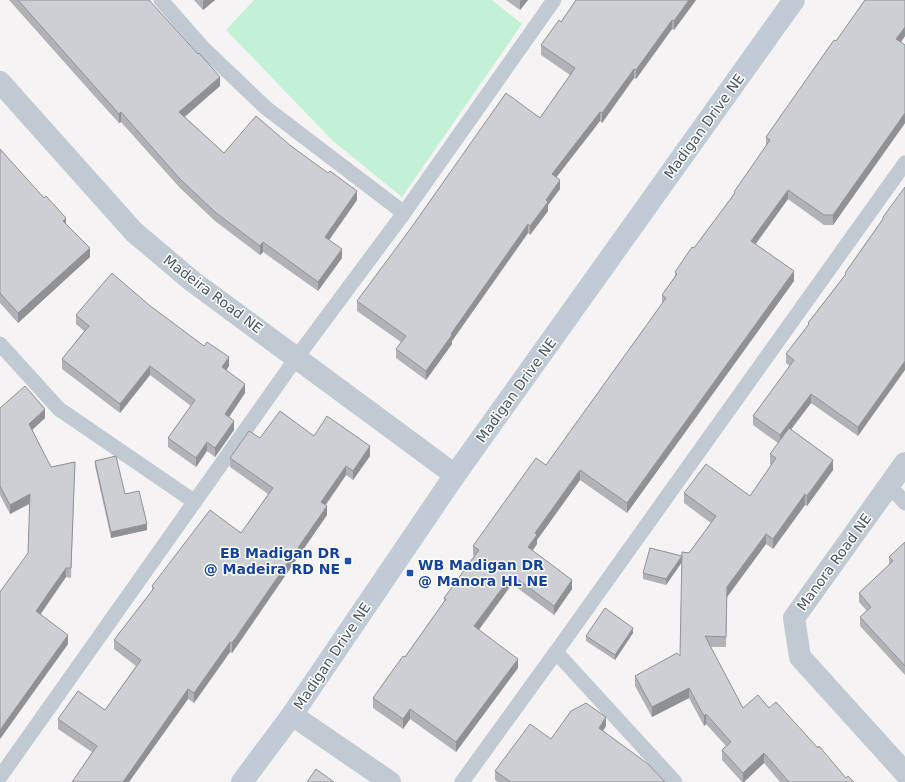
<svg xmlns="http://www.w3.org/2000/svg" width="905" height="782" font-family="'DejaVu Sans',sans-serif">
	<style>
		.green { fill: #c3f1d5 }
		.lines { fill: none; stroke-linecap: round; stroke-linejoin: round }
		.lane { stroke: #c1cad2; stroke-width: 15 }
		.street { stroke: #c1cad2; stroke-width: 22 }
		.secondary { stroke: #c1cbd6; stroke-width: 22 }
		.wall { fill: #b0b2b7 }
		.shaded-wall { fill: #909195 }
		.building { fill: #cdcfd5; stroke: #909195 }
		.transit-dot { fill: #1a4fb4; stroke: #fff; stroke-width: 1.5 }
		.labels { text-anchor: middle; dominant-baseline: central; stroke-width: 3; stroke-linejoin: round; paint-order: stroke }
		.street-label { font-size: 14px; fill: #4a5661; stroke: #fff }
		.transit-label { font-size: 14px; font-weight: bold; fill: #164399; stroke: #fff; text-anchor: end }
	</style>
	<rect width="100%" height="100%" fill="#f5f3f3"/>
	<path class="green" d="M254 0H492L522 24 402 197 333 141 226 30Z"/>
	<g class="lines">
		<path class="lane" d="M161 0 203 48 266 108 404 213
			M0 344 59 409 195 502
			M889 485 905 503
			M556 652 905 163
			M0 777 297 357 404 213 554 0
			M462 782 556 652 675 782"/>
		<path class="street" d="M0 82 134 232 192 281 455 475
			M905 463 794 618 800 657 905 773
			M292 715 390 782"/>
		<path class="secondary" d="M242 782 292 715 455 475 794 0"/>
	</g>
	<path class="wall" d="M9 0H149L220 86 185 117 224 153 291 146 357 200 329 240 342 258 318 291 263 252 260 255 215 221 180 188 121 122 119 123 98 100Z
		M194 0H215L203 10Z
		M506 0H528L520 10Z
		M576 0H696L674 30 672 29 636 79 634 78 602 123 600 121 556 177 560 189 548 205V211L530 235 528 233 452 341V344L426 380 396 358V349L401 342 357 311V301L540 118 570 75 541 55V45L561 22Z
		M905 0V36L901 42 905 45V123L833 225H824L788 199 756 244 794 281 627 513 580 480 537 540V544L532 551 572 589 554 615 512 584 479 630 518 668 456 752 410 719 403 729 373 708V698L405 657 444 603V598L474 556 473 555V546L546 465 662 304V295L675 276V272L694 248 734 194V192L766 147V137L836 41Z
		M0 149 66 224 90 257 18 323 0 303Z
		M883 219 858 436 811 403 791 429 833 470 807 506 805 505 773 549 766 544 727 597 726 647H710L743 708H769L818 748 846 778 854 782H780L764 763 744 782H742L722 760V750L726 746 706 724 704 726 689 698 652 717 635 686V676L680 656 689 553 711 523 684 503V493L750 496 771 465 770 464V454L778 443 753 425V416L790 366 786 363V354L808 325V323L845 275V273Z
		M149 305 229 366 226 370 245 393 229 417 234 430 215 457 207 451 196 467 168 447V438L191 406 150 375 120 413 62 369V359L84 331 76 324V315Z
		M0 408 45 418 32 430 51 467 75 462 71 578 66 577 41 614 68 644 0 739 28 553 30 504 10 514 0 495Z
		M314 436 370 456 353 480 346 475 326 505 327 515 232 653 230 652 194 703 188 699 129 782H72L92 752 58 729V719L105 710 136 666 114 649V640L152 591V586L241 533 268 494 230 467V458L260 438Z
		M95 461 125 494 147 530 111 538 95 466Z
		M905 542V675L860 626V617L867 611 859 602V593L889 565V557Z
		M682 562 666 585 643 579V573Z
		M633 633 615 660 586 641V636Z
		M606 726 603 731 665 782H498L495 780V771L551 739Z"/>
	<path class="shaded-wall" d="M205 0H215L203 10V1Z
		M521 0H528L520 10V1Z
		M689 0H696L674 30V21Z
		M672 20V29L636 79V70Z
		M905 27V36L896 49V39Z
		M634 69V78L602 123V113Z
		M220 77V86L179 121V112Z
		M121 112V122L119 123V114Z
		M600 112V121L552 183V174Z
		M905 113V123L833 225V215Z
		M560 180V189L548 205V211L530 235V226L546 200Z
		M788 190V199L751 250V241Z
		M357 191V200L325 246V237Z
		M66 218V228L63 221Z
		M528 224V233L452 341V344L426 380V371L451 334Z
		M263 242V252L260 255V246Z
		M90 248V257L18 323V313Z
		M342 249V258L318 291V282Z
		M794 271V281L627 513V503Z
		M229 357V366L222 377V367Z
		M905 361V370L858 436V427Z
		M150 366V375L120 413V404Z
		M245 384V393L225 423V414Z
		M811 394V403L780 444V435Z
		M45 409V418L29 433V424Z
		M234 421V430L215 457V448Z
		M207 442V451L196 467V458Z
		M370 446V456L353 480V471Z
		M833 460V470L807 506V496Z
		M346 466V475L321 511V502Z
		M580 470V480L537 540V544L528 557V547L535 533Z
		M30 494V503L10 514V505Z
		M805 494V505L773 549V539Z
		M327 506V515L232 653V643Z
		M147 524V530L111 538V532Z
		M766 534V544L727 597 726 647 727 587Z
		M682 556V562L666 585V579Z
		M66 568V577L36 620V611Z
		M512 575V584L474 636V626Z
		M572 580V589L554 615V606Z
		M633 628V633L615 660V655Z
		M68 635V644L0 739V730Z
		M230 642V652L194 703V693Z
		M518 659V668L456 752V742Z
		M689 688V698L652 717V707Z
		M188 689V699L129 782H123Z
		M410 709V719L403 729V719Z
		M706 714V724L704 726V716Z
		M606 717V726L599 737V728Z
		M764 753V763L744 782H743V773Z"/>
	<path class="building" d="M18 0H149L198 54 199 53 220 77 179 112 224 153 256 116 291 146 328 173 330 171 357 191 325 237 342 249 318 282 263 242 260 246 215 212 180 179 121 112 119 114Z
		M576 0H689L674 21 672 20 636 70 634 69 602 113 600 112 552 174 560 180 546 200 548 202 530 226 528 224 451 334 452 335 426 371 396 349 406 336 357 301 411 228 506 93 540 118 575 68 541 45 559 20 561 22Z
		M865 0H905V27L896 39 905 45V113L833 215H824L788 190 751 241 794 271 627 503 580 470 535 533 537 535 528 547 572 580 554 606 512 575 474 626 518 659 456 742 410 709 403 719 373 698 403 656 405 657 446 599 444 598 479 550 473 546 536 458 546 465 666 298 662 295 677 274 675 272 692 247 694 248 735 193 734 192 770 140 766 137 834 40 836 41Z
		M0 149 44 198 46 196 66 218 63 221 90 248 18 313 0 293Z
		M905 187V361L858 427 811 394 780 435 753 416 794 360 786 354 809 324 808 323 846 274 845 273 883 219V217Z
		M112 273 149 305 204 346 207 342 229 357 222 367 245 384 225 414 234 421 215 448 207 442 196 458 168 438 195 400 150 366 120 404 62 359 89 326 76 315Z
		M25 386 45 409 29 424 51 467 75 462 71 568H66L36 611 68 635 0 730V592L28 553 30 494 10 505 0 486V408Z
		M280 411 314 436 327 416 370 446 353 471 346 466 321 502 327 506 232 643 230 642 194 693 188 689 123 782H72L97 746 58 719 78 691 105 710 141 660 114 640 154 588 152 586 210 510 241 533 273 488 230 458 249 431 260 438Z
		M789 428 833 460 807 496 805 494 773 539 766 534 727 587 726 637 705 636 743 708 758 695 769 708 776 702 818 748 819 746 846 778 848 776 854 782H789L764 753 743 773 722 750 731 742 706 714 704 716 689 688 652 707 635 676 677 653 680 656 682 552 689 553 716 516 684 493 706 464 750 496 776 458 770 454Z
		M116 456 125 494 139 491 147 524 111 532 95 461Z
		M905 542V666L860 617 871 607 859 593 893 561 889 557Z
		M650 548 682 556 666 579 643 573Z
		M605 608 633 628 615 655 586 636Z
		M586 703 606 717 599 728 648 764 665 782H511L495 771 530 724 551 739 571 711Z
		M316 769 334 782H307Z"/>
	<g class="transit-dot">
		<rect x="344" y="557" width="8" height="8" rx="2"/>
		<rect x="406" y="569" width="8" height="8" rx="2"/>
	</g>
	<g class="labels">
		<g class="street-label">
			<text transform="translate(704 126) rotate(-54)">Madigan Drive NE</text>
			<text transform="translate(213 294) rotate(37)">Madeira Road NE</text>
			<text transform="translate(516 390) rotate(-54)">Madigan Drive NE</text>
			<text transform="translate(834 562) rotate(-54)">Manora Road NE</text>
			<text transform="translate(332 656) rotate(-56)">Madigan Drive NE</text>
		</g>
		<g class="transit-label">
			<text x="340" y="553">EB Madigan DR<tspan x="340" dy="16">@ Madeira RD NE</tspan></text>
			<text x="418" y="565" text-anchor="start">WB Madigan DR<tspan x="418" dy="16">@ Manora HL NE</tspan></text>
		</g>
	</g>
</svg>
